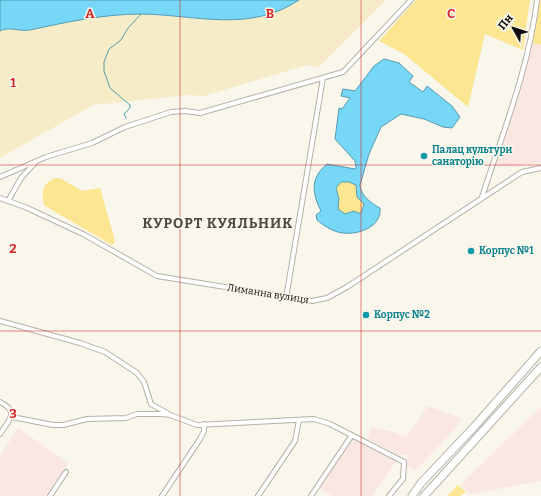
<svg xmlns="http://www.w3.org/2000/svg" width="541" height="496" font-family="Bitter,serif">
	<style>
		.industrial { fill: #fbe7e1 }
		.green { fill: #fce691 }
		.sand { fill: #f6ecc7 }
		.water { fill: #76d7f6; stroke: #579bb0; fill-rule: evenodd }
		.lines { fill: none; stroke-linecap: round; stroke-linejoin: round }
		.stream { stroke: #579bb0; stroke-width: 1 }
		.minor-casing { stroke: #b4b2a9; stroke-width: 6 }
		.trunk-casing { stroke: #b4b2a9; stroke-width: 9 }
		.minor { stroke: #fff; stroke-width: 4 }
		.trunk { stroke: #fff; stroke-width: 7 }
		.grid { fill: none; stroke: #d62828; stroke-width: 1; stroke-opacity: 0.55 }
		.culture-dot { fill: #0f9aa8; stroke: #f9f6ec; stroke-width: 1.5 }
		.labels { text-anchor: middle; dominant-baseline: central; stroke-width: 3; stroke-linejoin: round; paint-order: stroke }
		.culture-label { font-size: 10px; font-weight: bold; fill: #0d838f; stroke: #f9f6ec; text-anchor: start }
		.street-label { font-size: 10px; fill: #0f0e0b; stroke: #f9f6ec }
		.district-label { font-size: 14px; font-weight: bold; letter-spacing: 1px; fill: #4b4941; stroke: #f9f6ec }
		.grid-label { font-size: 13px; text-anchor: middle; font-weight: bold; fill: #d62828; stroke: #f9f6ec; stroke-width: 3; stroke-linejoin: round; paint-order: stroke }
	</style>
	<rect width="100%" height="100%" fill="#f9f6ec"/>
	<path class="industrial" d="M532 43 541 45V163L526 164 519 167 495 166Z
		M428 406 461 418V422L416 470 406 466 408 455 404 454 401 456 367 439 372 427 396 433 406 437Z
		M541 407V481L470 494 460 485Z
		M18 428 68 463 46 496H0V456Z
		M354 438 397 460 372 496H332L320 488Z"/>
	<path class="green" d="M416 0H530L523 50 485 34 468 107 404 54 379 41Z
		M539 0H541V45L532 43Z
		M57 178 62 179 82 191 100 188 115 241 112 245 45 206C40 195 43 180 57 178Z
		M341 182H349L356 185C356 193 357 200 364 204L362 213 351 211 345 214 338 209 336 188Z
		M458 485 466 492 460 496H447Z"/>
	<path class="sand" d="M299 0H386L319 67 307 65 204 96 188 95 93 105 0 158V31L4 29 26 31 81 18 141 14 197 19 290 6Z"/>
	<path class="water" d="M0 0H299C250 33 196 15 142 14 104 14 67 22 30 30 20 32 9 26 0 31Z
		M384 59 399 63 413 76 409 82 423 92 427 86 452 106 460 117 452 128 443 127 424 119 401 114 381 127 369 154 360 185C360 195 372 204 380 208 382 227 358 235 343 233 333 232 324 226 317 220L316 215 321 211C312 193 310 178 327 164L355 169 356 167 355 161 335 139 339 108 342 109 350 98 341 96 343 89 355 91 374 66ZM341 182H349L356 185 357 197 364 204 361 213H358L354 211 345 214 338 209 339 199 336 188Z"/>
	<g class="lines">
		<path class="stream" d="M126 118 124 114 130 108V105L110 88 104 71V62L109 49 121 40 128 28 141 14"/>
		<g class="minor-casing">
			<path id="minor" d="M0 177 46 157 92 143 125 127 171 112 185 111 200 113 343 72 411 0
				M482 197C503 132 529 68 537 0
				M0 198 25 207 83 234 157 276 312 301 327 298 347 287 522 172 541 168
				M8 201 21 178 34 164
				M286 298 323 78
				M0 321 80 343 105 352 137 373 144 382 151 404 169 414
				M0 402C20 412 9 420 0 434
				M12 417 53 425H63L87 419 126 418 137 414H162L170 415 197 425 314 419 330 424 404 462 403 479 389 496
				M50 496 66 472
				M162 496 200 439 204 431V424
				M258 496 295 441 299 420
				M311 496 352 435"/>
		</g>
		<g class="trunk-casing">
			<path id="trunk" d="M412 496 421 483 474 427 541 351
				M424 496 541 367"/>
		</g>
		<use href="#minor" class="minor"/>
		<use href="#trunk" class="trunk"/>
	</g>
	<path class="grid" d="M180 0V496M361 0V496M0 165H541M0 331H541"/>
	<g class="culture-dot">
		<circle cx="424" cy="156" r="4"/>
		<circle cx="471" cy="251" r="4"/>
		<circle cx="366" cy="315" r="4"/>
	</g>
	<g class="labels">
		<g class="culture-label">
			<text x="432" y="150">Палац культури<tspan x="432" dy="12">санаторію</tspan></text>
			<text x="479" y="251">Корпус №1</text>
			<text x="374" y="315">Корпус №2</text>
		</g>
		<g class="street-label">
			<text transform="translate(268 294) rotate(9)">Лиманна вулиця</text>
		</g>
		<g class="district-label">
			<text x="218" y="223">КУРОРТ КУЯЛЬНИК</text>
		</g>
	</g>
	<g class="grid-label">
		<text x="90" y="18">A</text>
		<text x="270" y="18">B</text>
		<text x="451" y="18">C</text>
		<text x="13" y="87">1</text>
		<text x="13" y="253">2</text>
		<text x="13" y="418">3</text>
	</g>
	<g transform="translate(513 28) rotate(309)" stroke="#f9f6ec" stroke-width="3" paint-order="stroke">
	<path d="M0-3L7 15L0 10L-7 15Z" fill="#0f0e0b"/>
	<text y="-6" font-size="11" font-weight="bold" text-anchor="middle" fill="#0f0e0b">Пн</text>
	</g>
</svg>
